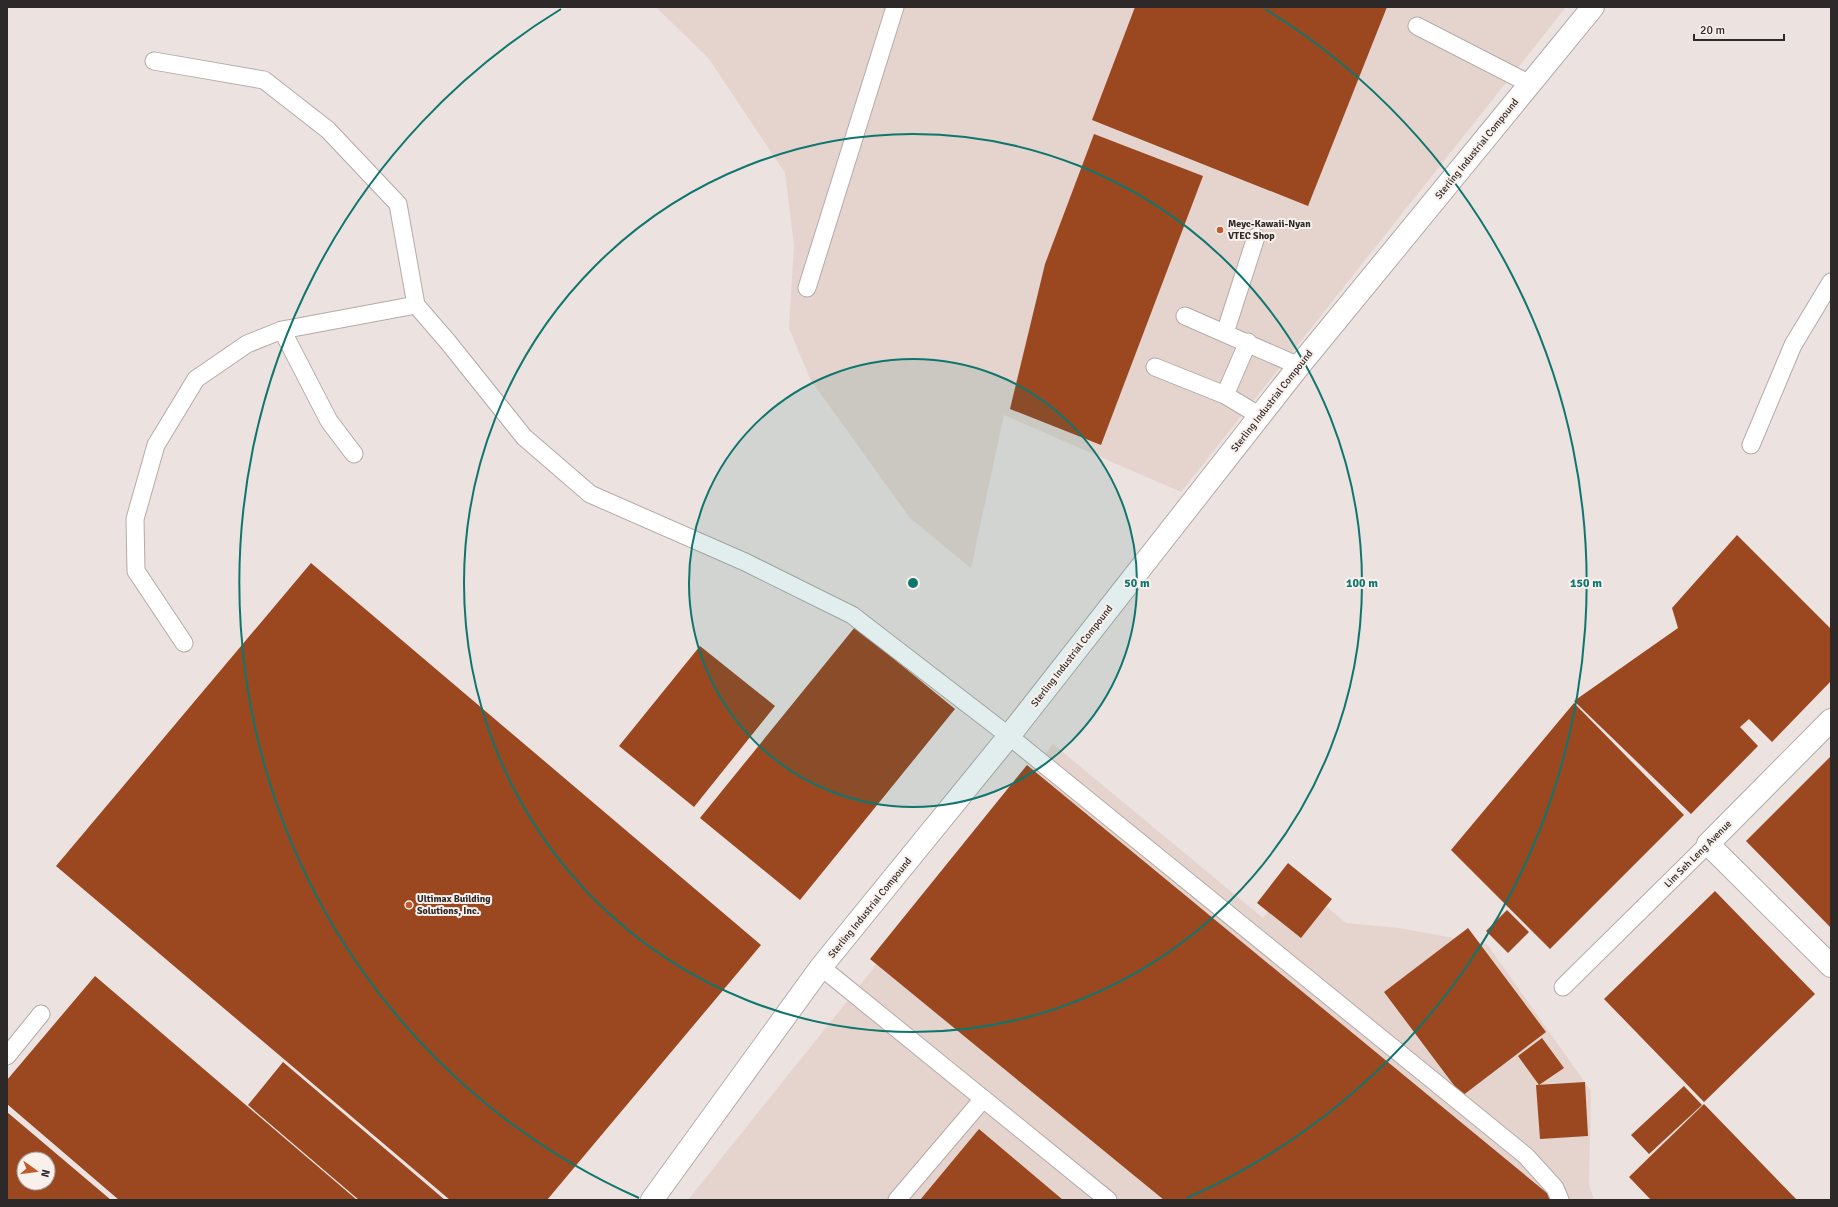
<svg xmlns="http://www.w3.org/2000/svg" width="1838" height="1207" font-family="Signika,sans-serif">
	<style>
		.built { fill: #e4d4cd }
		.building { fill: #9b4720; fill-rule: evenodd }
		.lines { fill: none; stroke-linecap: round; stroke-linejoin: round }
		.service-casing { stroke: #b4aba8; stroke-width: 19 }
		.minor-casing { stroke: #b4aba8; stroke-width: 24 }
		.service { stroke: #fff; stroke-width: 17 }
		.minor { stroke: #fff; stroke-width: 22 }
		.ring { fill: none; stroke: #0f766e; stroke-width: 2 }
		.poi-dot { fill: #c05a2c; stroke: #f9f0ec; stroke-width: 1.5 }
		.labels { text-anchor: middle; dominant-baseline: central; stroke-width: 4; stroke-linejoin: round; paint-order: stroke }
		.street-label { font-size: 10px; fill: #2d2928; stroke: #f9f0ec }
		.poi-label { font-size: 10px; font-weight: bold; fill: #2d2928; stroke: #f9f0ec; text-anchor: start }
		.centre { fill: #0f766e; stroke: #f9f0ec; stroke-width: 2 }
		.ring-label { font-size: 12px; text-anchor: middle; font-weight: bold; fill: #0f766e; stroke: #f9f0ec; stroke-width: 4; stroke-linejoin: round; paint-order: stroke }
	</style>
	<rect width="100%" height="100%" fill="#ece2df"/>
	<path class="built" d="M656 7H1566L1181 492 1004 415 971 568 910 518 810 379 789 328 794 245 785 173 709 59Z
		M1053 744 1263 918 1292 878 1346 923 1399 928 1487 944 1591 1091 1589 1184 1594 1200H688Z"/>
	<path class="building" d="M1135 7H1387L1308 206 1092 120Z
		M1094 134 1203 176 1101 445 1010 409 1045 264Z
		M1737 535 1831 629V681L1772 742 1749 719 1740 727 1758 746 1691 814 1574 701 1678 628 1672 608Z
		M311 563 761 945 547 1200H450L56 866Z
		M855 627 955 709 800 900 700 818Z
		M700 646 775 706 694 807 619 746Z
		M1574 703 1684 815 1550 949 1451 850Z
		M1831 756V928L1746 841Z
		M1027 765 1553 1198 1552 1200H1164L870 959Z
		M1288 863 1332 899 1301 938 1257 903Z
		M1715 891 1815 994 1704 1102 1604 999Z
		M1507 910 1529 932 1508 953 1486 931Z
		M1468 928 1546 1032 1462 1096 1384 992Z
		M95 976 357 1200H119L7 1104V1080Z
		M1542 1038 1564 1068 1539 1085 1518 1056Z
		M283 1062 445 1200H359L248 1105Z
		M1585 1082 1588 1136 1540 1139 1536 1085Z
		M1684 1086 1702 1105 1649 1154 1631 1135Z
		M1704 1104 1797 1200H1651L1629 1177Z
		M7 1112 111 1200H7ZM24 1159H48V1183H24Z
		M979 1129 1063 1200H920Z"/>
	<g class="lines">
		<g class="service-casing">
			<path id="service" d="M1417 26 1530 84
				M154 61 264 80 328 130 398 204 416 305 448 342 524 437 590 494 745 562 852 615 1009 736 1526 1156 1555 1188 1560 1200
				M807 288 895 7
				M1185 316 1299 366
				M282 330 329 421 354 454
				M1225 333 1256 237
				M1248 342 1225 395 1260 416
				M1155 367 1225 395
				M1751 445 1793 345 1831 282
				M184 643 136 571 135 519 156 445 196 379 247 344 282 330 416 305
				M821 967 1108 1200
				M1563 987 1708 844
				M7 1056 41 1014
				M897 1200 983 1099"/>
		</g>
		<g class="minor-casing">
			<path id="minor" d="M1831 720 1708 844 1831 966
				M652 1200 821 967 1009 736 1299 366 1593 7"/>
		</g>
		<use href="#service" class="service"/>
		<use href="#minor" class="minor"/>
	</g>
	<circle cx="913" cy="583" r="224" fill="#0f766e" fill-opacity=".12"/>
	<g class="ring">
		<circle cx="913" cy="583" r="224"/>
		<circle cx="913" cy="583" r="449"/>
		<path d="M639 1198A673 673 0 0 1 561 9M1265 9A673 673 0 0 1 1187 1198"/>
	</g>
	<g class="poi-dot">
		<circle cx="1220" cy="230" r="4"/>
		<circle cx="409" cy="905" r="4"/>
	</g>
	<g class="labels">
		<g class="street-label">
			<text transform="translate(1477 149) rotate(-51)">Sterling Industrial Compound</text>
			<text transform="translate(1272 401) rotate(-52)">Sterling Industrial Compound</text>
			<text transform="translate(1072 656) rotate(-52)">Sterling Industrial Compound</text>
			<text transform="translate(1698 854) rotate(-45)">Lim Seh Leng Avenue</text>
			<text transform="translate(870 908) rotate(-51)">Sterling Industrial Compound</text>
		</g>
		<g class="poi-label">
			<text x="1228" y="224">Meyc-Kawaii-Nyan<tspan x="1228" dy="12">VTEC Shop</tspan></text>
			<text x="417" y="899">Ultimax Building<tspan x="417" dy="12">Solutions, Inc.</tspan></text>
		</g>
	</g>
	<circle cx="913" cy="583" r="6" class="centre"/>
	<g class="ring-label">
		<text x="1137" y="587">50 m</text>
		<text x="1362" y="587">100 m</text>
		<text x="1586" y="587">150 m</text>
	</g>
	<rect width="1838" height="1207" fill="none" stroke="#2d2928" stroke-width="16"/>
	<g transform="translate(36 1171) rotate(104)"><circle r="19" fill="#f9f0ec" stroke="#a7a09e"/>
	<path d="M0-3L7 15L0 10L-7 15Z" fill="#c05a2c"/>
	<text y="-6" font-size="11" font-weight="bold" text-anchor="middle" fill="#2d2928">N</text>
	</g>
	<path d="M1694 34v6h90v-6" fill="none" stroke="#2d2928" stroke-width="2"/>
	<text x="1700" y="34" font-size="12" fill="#2d2928" stroke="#f9f0ec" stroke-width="3" paint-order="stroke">20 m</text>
</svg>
